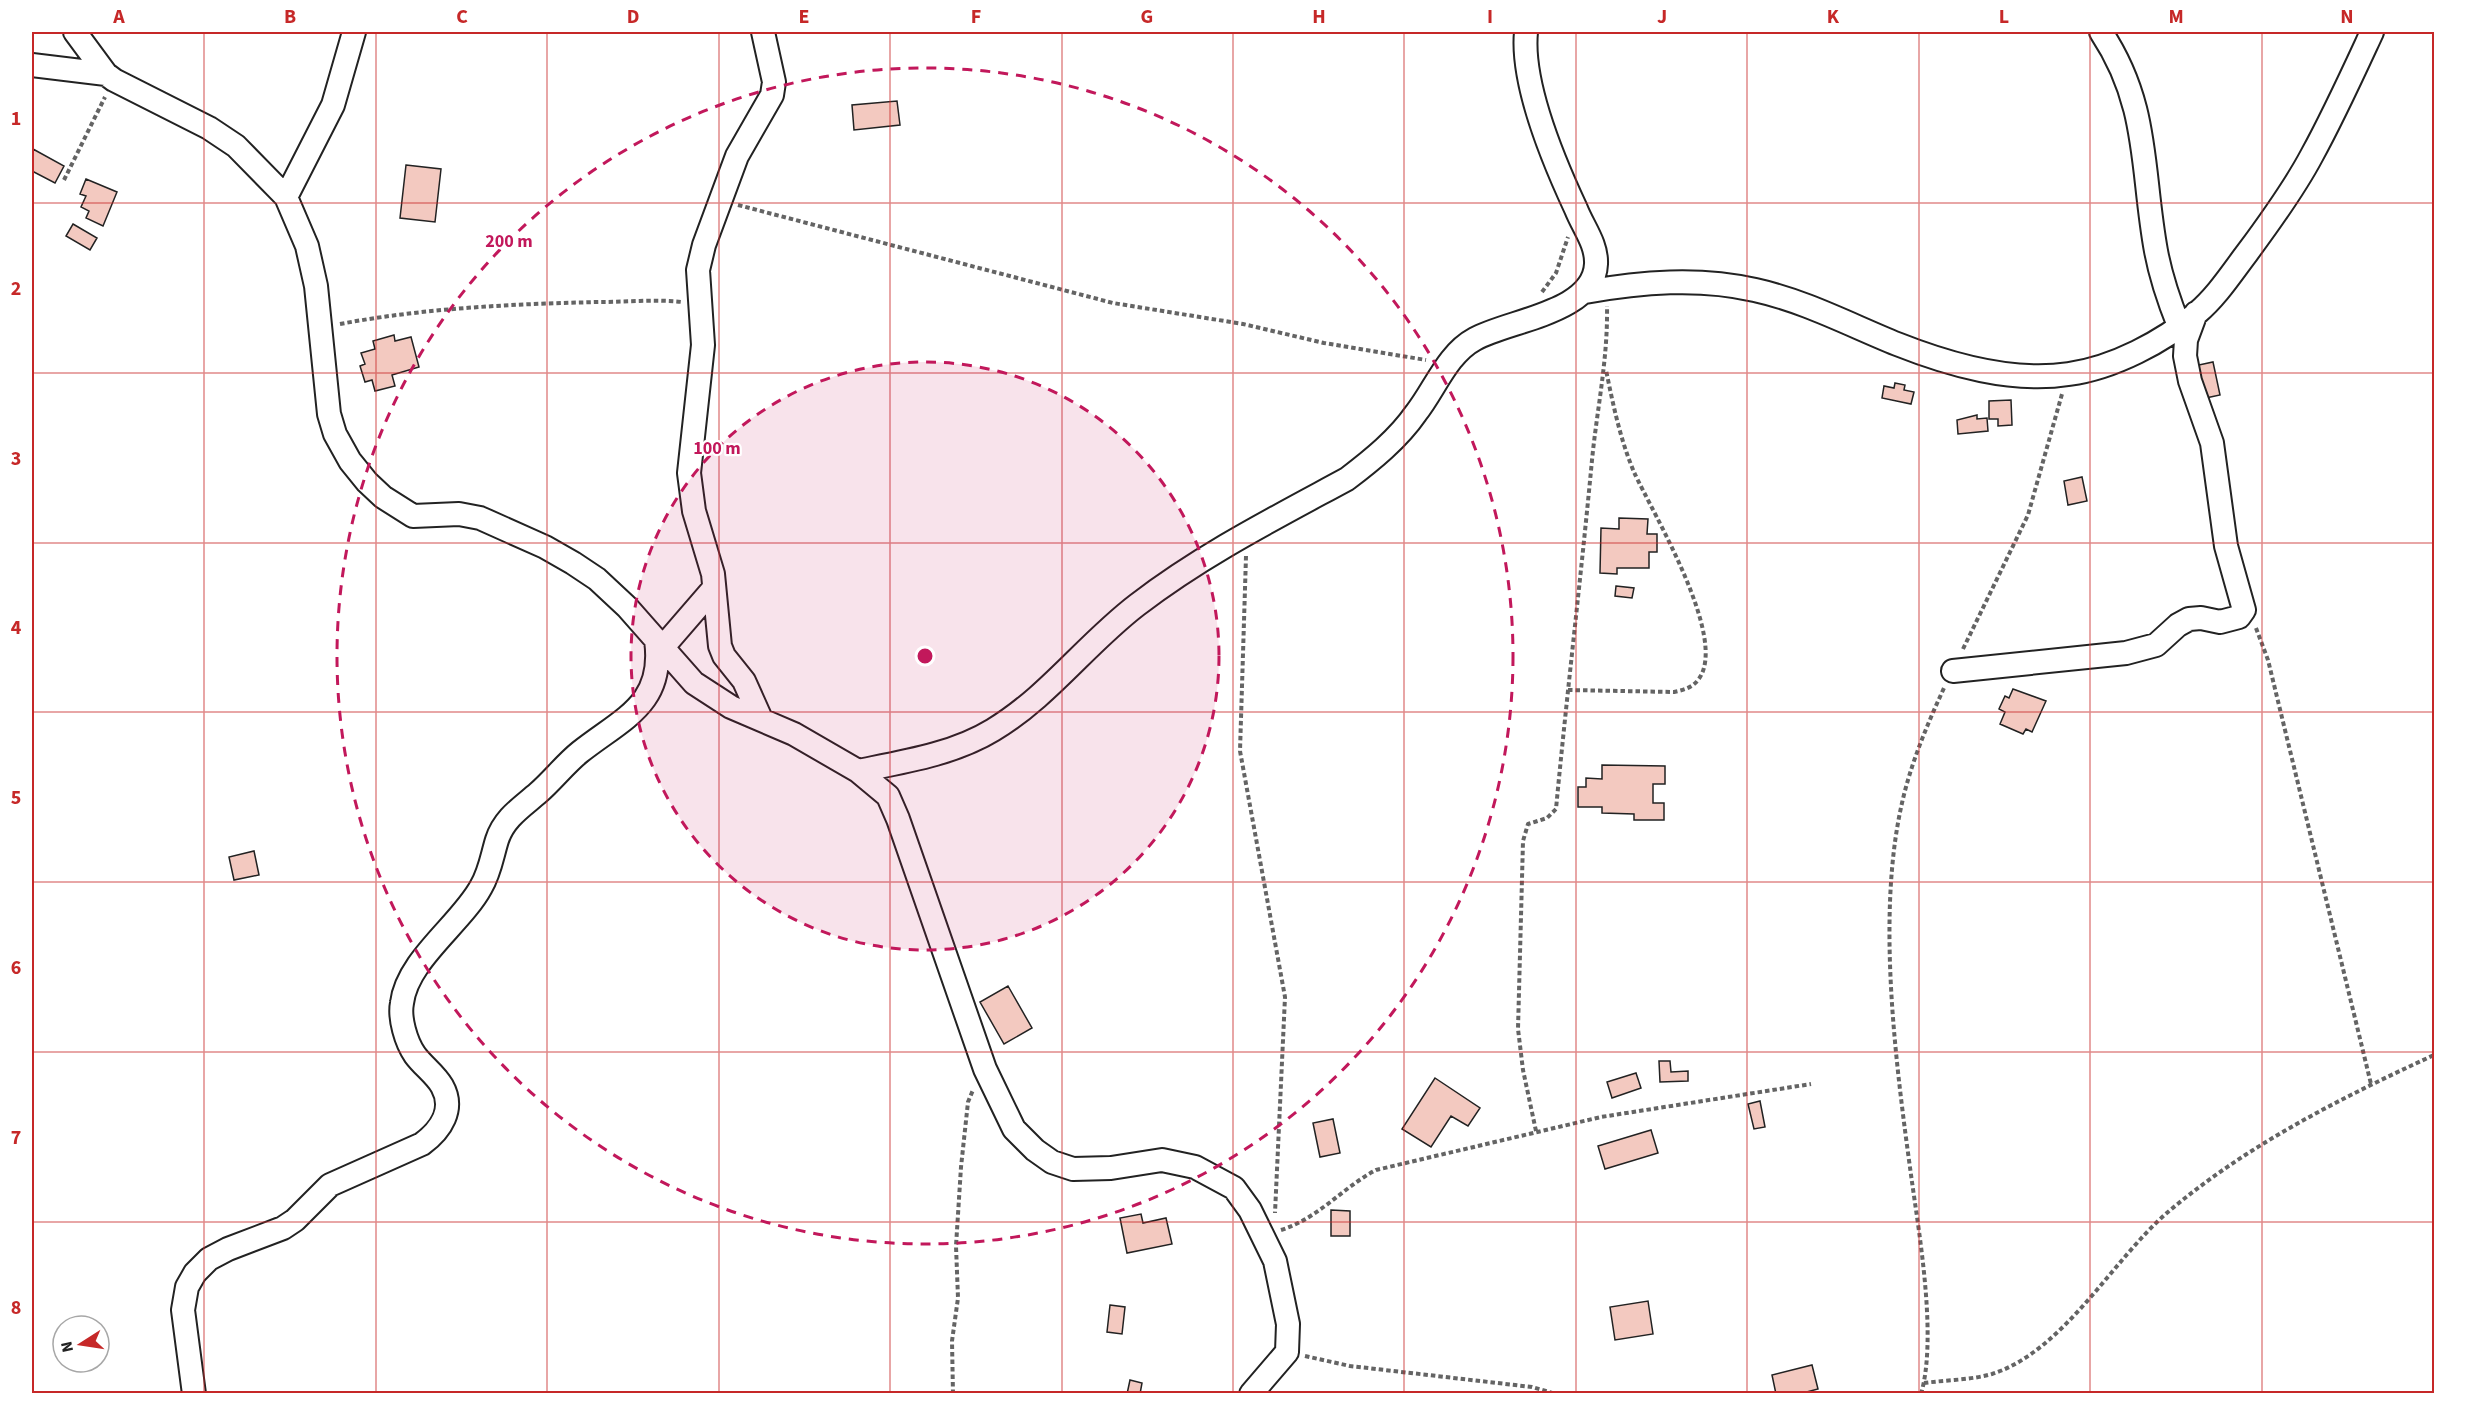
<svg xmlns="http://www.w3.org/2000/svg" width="2466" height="1425" font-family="'Source Sans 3',sans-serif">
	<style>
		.building { fill: #f3c9c0; stroke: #222; stroke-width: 1.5 }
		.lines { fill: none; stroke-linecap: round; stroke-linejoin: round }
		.minor-casing { stroke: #222; stroke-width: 26 }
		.path { stroke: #646464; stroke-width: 4; stroke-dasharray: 4.5 3; stroke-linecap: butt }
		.minor { stroke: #fff; stroke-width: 22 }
		.grid { fill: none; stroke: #c62828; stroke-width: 1.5; stroke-opacity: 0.55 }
		.ring { fill: none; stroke: #c2185b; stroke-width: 3; stroke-dasharray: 10 8 }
		.centre { fill: #c2185b; stroke: #fff; stroke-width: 3 }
		.ring-label { font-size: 18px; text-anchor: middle; font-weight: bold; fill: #c2185b; stroke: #fff; stroke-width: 4.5; stroke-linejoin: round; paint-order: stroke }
		.neatline { fill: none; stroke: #c62828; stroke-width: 2 }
		.grid-label { font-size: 20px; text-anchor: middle; font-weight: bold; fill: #c62828 }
	</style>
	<rect width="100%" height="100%" fill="#fff"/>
	<path class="building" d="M897 101 900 125 854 130 852 105Z
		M33 149 64 166 55 183 32 171Z
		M406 165 441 169 435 222 400 218Z
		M86 179 117 192 103 226 86 218 89 211 81 207 86 196 80 194Z
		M73 224 97 238 90 250 66 236Z
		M394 335 395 341 411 337 419 367 392 375 395 386 375 391 372 380 365 382 360 366 365 364 361 353 375 349 373 341Z
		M2213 362 2220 395 2201 399 2194 366Z
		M1895 383 1905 385 1904 390 1914 392 1911 404 1882 398 1884 386 1894 388Z
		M2011 400 2012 425 1998 426V419H1989V401Z
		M1977 415V419L1987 418 1988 431 1958 434 1957 420Z
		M2082 477 2087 501 2068 505 2064 481Z
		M1619 518 1648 519 1647 534H1657V552H1649V568H1617V574L1600 573 1601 528 1619 529Z
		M1616 586 1634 588 1632 598 1615 596Z
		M2013 689 2046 701 2032 732 2026 729 2023 734 2000 724 2005 712 1999 709 2005 696 2009 698Z
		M1602 765 1665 766V784H1653V803H1664V820H1634V814L1602 813V807H1578V787H1586V778L1602 779Z
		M254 851 259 875 234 880 229 857Z
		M1008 986 1032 1028 1004 1044 980 1002Z
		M1659 1061H1670L1671 1072 1688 1071V1081L1660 1082Z
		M1636 1073 1641 1088 1612 1098 1607 1082Z
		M1435 1078 1480 1108 1468 1126 1451 1116 1431 1147 1402 1129Z
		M1760 1101 1765 1127 1754 1129 1748 1104Z
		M1333 1119 1340 1153 1320 1157 1313 1123Z
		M1651 1130 1658 1153 1605 1169 1598 1146Z
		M1331 1210 1350 1211V1236H1331Z
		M1141 1214 1143 1223 1166 1218 1172 1244 1127 1253 1120 1218Z
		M1648 1301 1653 1334 1615 1340 1610 1307Z
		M1110 1305 1125 1307 1122 1334 1107 1332Z
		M1812 1365 1818 1389 1799 1394H1776L1772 1375Z
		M1130 1380 1142 1383 1140 1394H1127Z"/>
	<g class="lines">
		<g class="minor-casing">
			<path id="minor" d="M75 32 106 74 114 80 209 128 236 146 286 197 307 246 316 286 329 414 335 434 350 461 367 482 383 497 413 516 459 514 480 518 545 547 573 563 597 579 627 607 694 683 731 707 794 734 858 771 888 796 898 819 985 1069 1014 1129 1035 1150 1052 1162 1073 1169 1111 1168 1162 1160 1195 1167 1234 1188 1250 1210 1275 1261 1288 1324 1287 1352 1251 1394
				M2101 32C2150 106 2141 169 2156 251 2161 278 2169 301 2179 326
				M32 65 106 74
				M286 197 333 105 354 32
				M1585 292C1641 282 1699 277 1755 290 1805 301 1850 325 1897 344 1950 365 2012 383 2069 374 2113 368 2163 342 2197 313 2217 296 2231 274 2247 253 2270 222 2294 189 2312 155 2334 115 2353 73 2372 32
				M663 647 714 588
				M1953 671 2126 653 2156 645 2178 625 2189 619 2201 618 2220 622 2239 617 2244 610 2226 546 2212 443 2190 381 2185 356 2186 340 2196 313
				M761 719 744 681 724 656 720 646 713 574 694 511 689 473 703 345 698 270 704 245 737 156 772 95 774 82 763 32
				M858 771C903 762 954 754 993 730 1048 697 1086 644 1137 605 1202 555 1275 518 1347 479 1372 460 1398 439 1416 413 1435 389 1447 354 1475 339 1509 320 1594 313 1596 264 1597 244 1583 227 1576 209 1554 162 1521 83 1526 32
				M194 1394 183 1310 187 1287 195 1273 209 1259 228 1249 283 1228 295 1220 330 1185 422 1144C441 1130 455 1109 442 1086 435 1074 423 1066 415 1055 406 1042 399 1018 402 1003 407 960 461 924 481 887 490 872 492 856 497 840 504 818 522 807 538 793 553 780 565 764 580 752 623 718 665 704 656 640"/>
		</g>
		<path class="path" d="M64 180 105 97
			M738 205 1113 303 1243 324 1324 343 1426 360
			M1542 292 1556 273 1568 237
			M340 324C425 308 513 304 599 302 626 302 655 299 682 302
			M1246 556 1240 751 1285 997 1275 1213
			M2256 628 2268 660 2371 1084
			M1963 649 2028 515 2062 394
			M1568 690 1674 692C1683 690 1692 688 1698 680 1730 640 1653 514 1634 472 1620 439 1613 404 1606 370
			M1536 1131 1523 1070 1518 1029 1523 841 1528 824 1547 818 1556 809C1567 693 1581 577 1592 460 1597 409 1608 359 1607 306
			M1281 1230C1319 1218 1342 1188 1376 1170L1601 1117 1811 1084
			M1305 1356 1350 1366 1532 1387 1556 1394
			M1924 1383C1946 1380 1971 1380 1992 1374 2064 1351 2113 1259 2168 1212 2247 1145 2341 1098 2434 1055
			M953 1394 952 1341 958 1298 956 1246 961 1167 968 1102 973 1090
			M1921 1394C1937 1339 1920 1239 1912 1182 1896 1066 1876 917 1902 803 1911 763 1927 725 1944 688"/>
		<use href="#minor" class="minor"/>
	</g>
	<path class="grid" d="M204 32V1394M376 32V1394M547 32V1394M719 32V1394M890 32V1394M1062 32V1394M1233 32V1394M1404 32V1394M1576 32V1394M1747 32V1394M1919 32V1394M2090 32V1394M2262 32V1394M32 203H2434M32 373H2434M32 543H2434M32 712H2434M32 882H2434M32 1052H2434M32 1222H2434"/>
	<circle cx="925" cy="656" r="294" fill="#c2185b" fill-opacity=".12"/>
	<g class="ring">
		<circle cx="925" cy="656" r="294"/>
		<circle cx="925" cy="656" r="588"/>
	</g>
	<circle cx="925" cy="656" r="9" class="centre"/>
	<g class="ring-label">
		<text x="509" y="247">200 m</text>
		<text x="717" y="454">100 m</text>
	</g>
	<rect width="2466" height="1425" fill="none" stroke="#ffffff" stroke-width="66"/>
	<g transform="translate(81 1344) rotate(258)"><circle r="28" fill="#ffffff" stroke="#a7a7a7" stroke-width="1.5"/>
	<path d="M0-4.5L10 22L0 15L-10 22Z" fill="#c62828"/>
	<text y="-9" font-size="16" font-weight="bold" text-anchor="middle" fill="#222222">N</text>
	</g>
	<rect x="33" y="33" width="2400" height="1359" class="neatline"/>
	<g class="grid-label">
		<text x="119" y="23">A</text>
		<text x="290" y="23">B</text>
		<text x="462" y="23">C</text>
		<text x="633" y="23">D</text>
		<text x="804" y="23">E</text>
		<text x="976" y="23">F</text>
		<text x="1147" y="23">G</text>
		<text x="1319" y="23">H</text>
		<text x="1490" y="23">I</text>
		<text x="1662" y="23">J</text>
		<text x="1833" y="23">K</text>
		<text x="2004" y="23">L</text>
		<text x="2176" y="23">M</text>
		<text x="2347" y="23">N</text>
		<text x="16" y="125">1</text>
		<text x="16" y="295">2</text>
		<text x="16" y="465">3</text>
		<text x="16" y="634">4</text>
		<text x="16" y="804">5</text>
		<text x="16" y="974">6</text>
		<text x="16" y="1144">7</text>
		<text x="16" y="1314">8</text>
	</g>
</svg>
